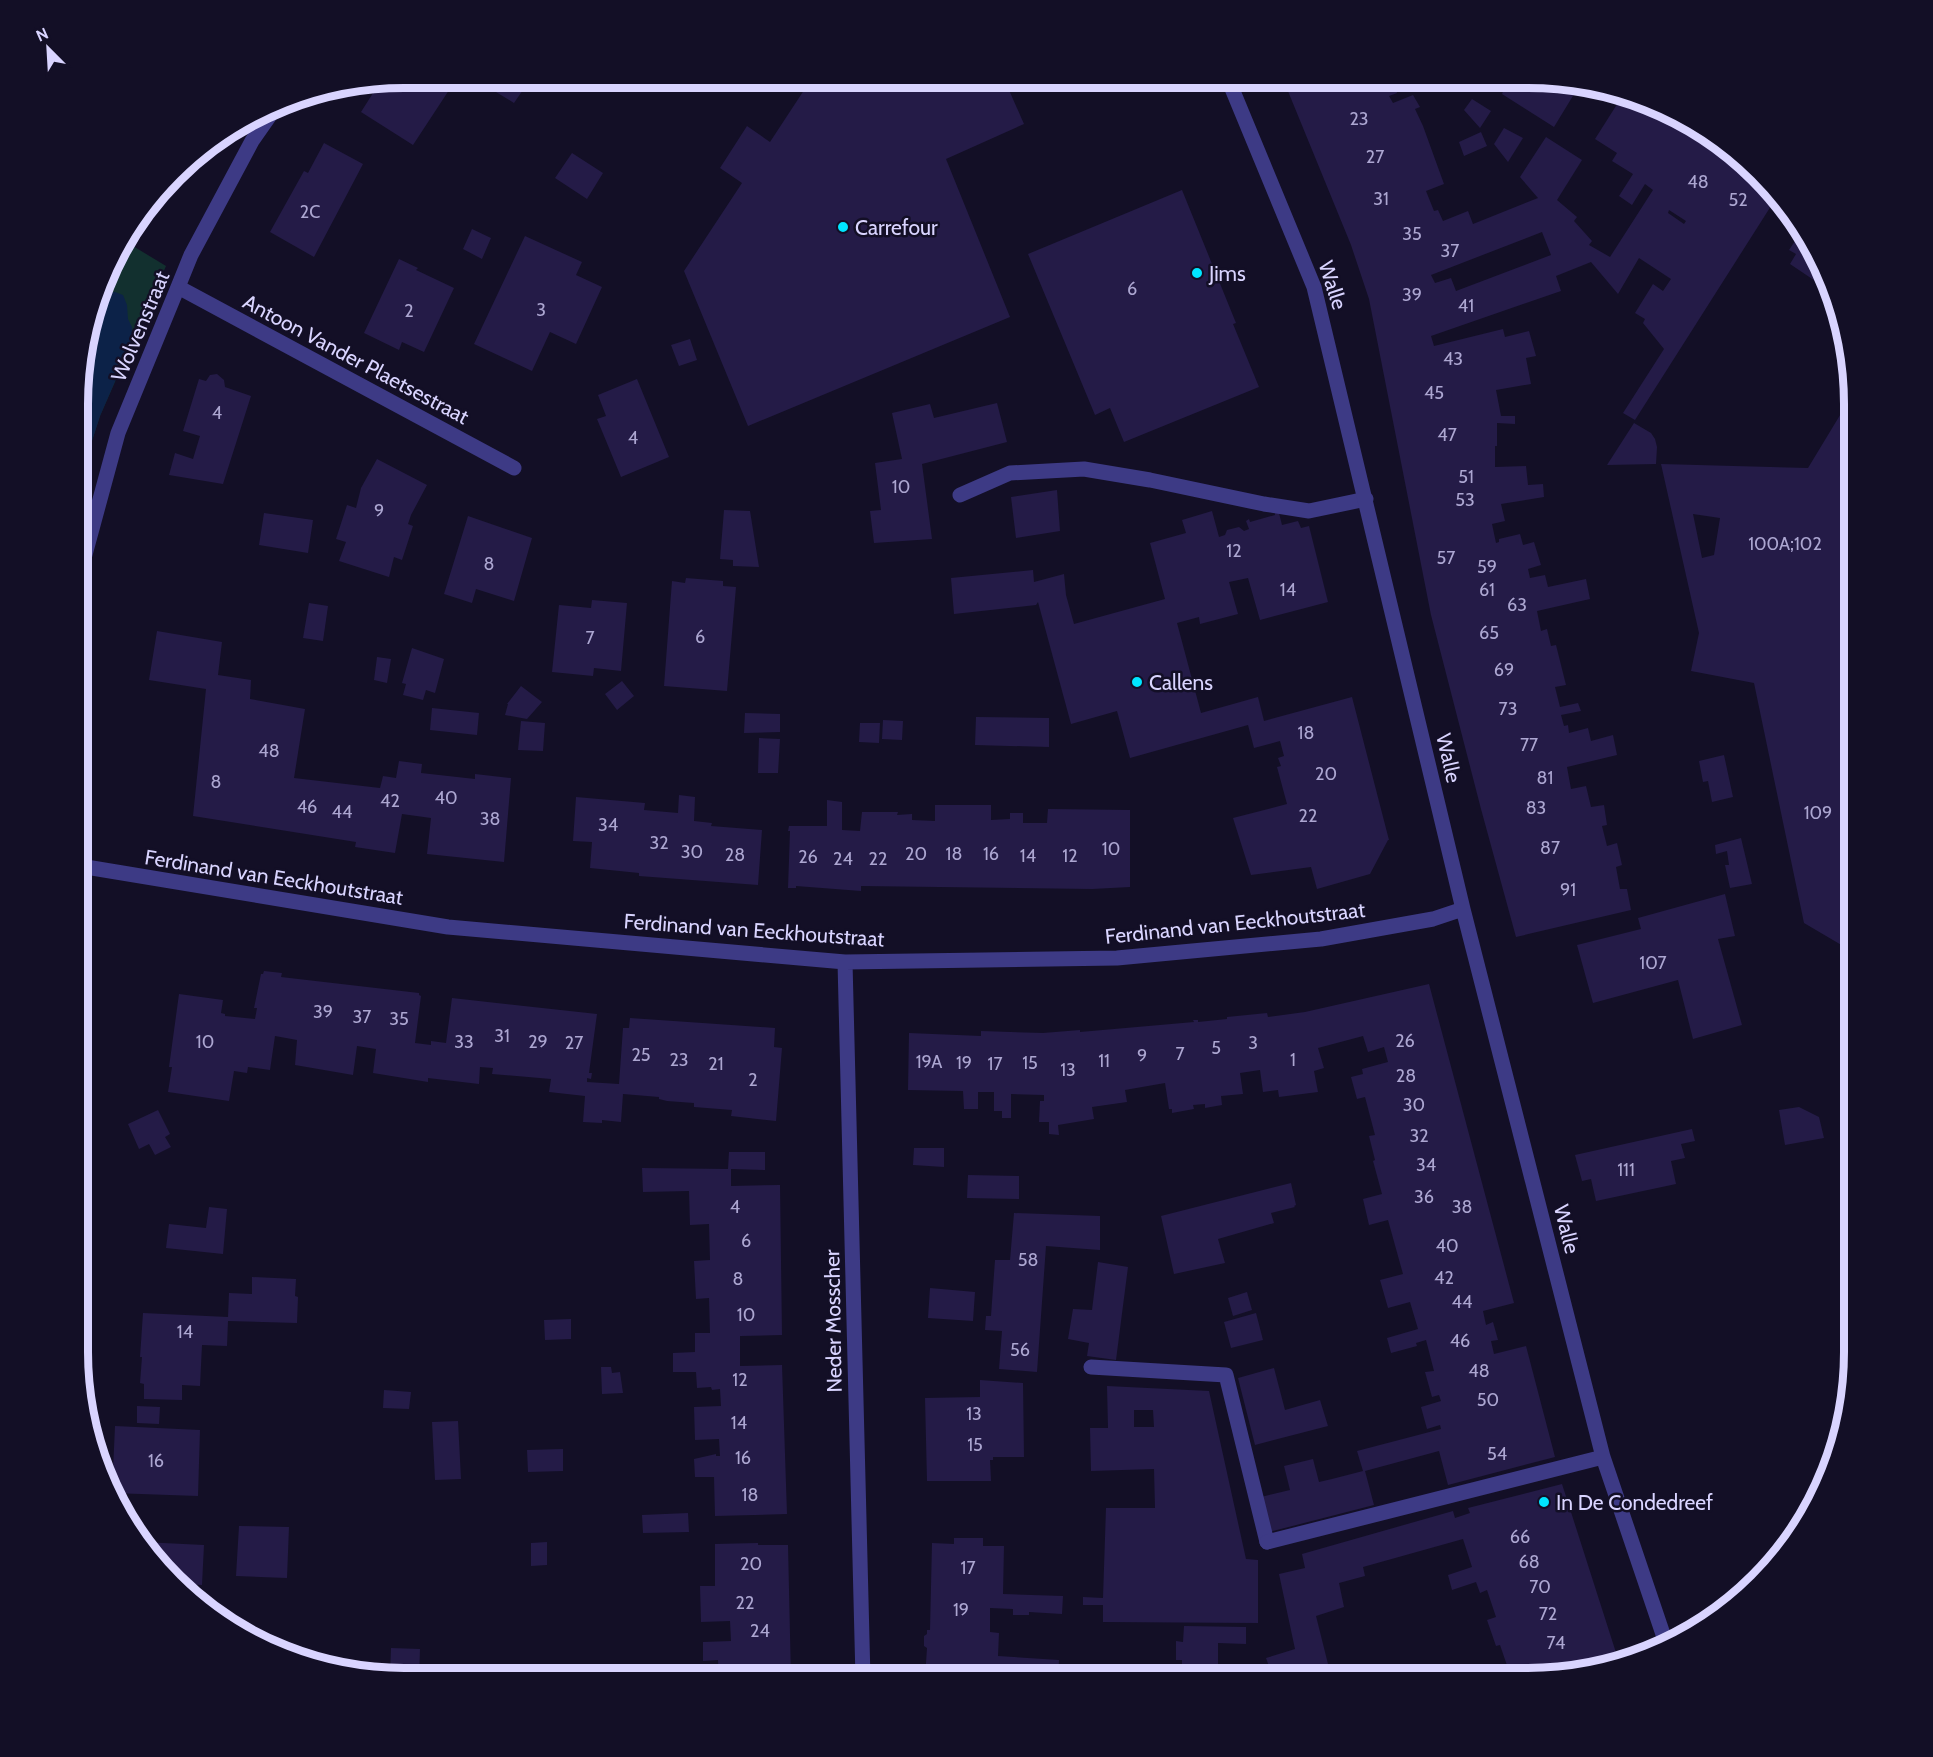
<svg xmlns="http://www.w3.org/2000/svg" width="1933" height="1757" font-family="Cabin,sans-serif">
	<style>
		.green { fill: #12302f }
		.water { fill: #0c2248 }
		.building { fill: #241b47; fill-rule: evenodd }
		.lines { fill: none; stroke-linecap: round; stroke-linejoin: round }
		.service { stroke: #3d3a85; stroke-width: 15 }
		.minor { stroke: #3d3a85; stroke-width: 15 }
		.poi-dot { fill: #00e5ff; stroke: #130f26; stroke-width: 2 }
		.labels { text-anchor: middle; dominant-baseline: central; stroke-width: 5; stroke-linejoin: round; paint-order: stroke }
		.number-label { font-size: 18px; fill: #aca6d1 }
		.poi-label { font-size: 21px; fill: #d9d4ff; stroke: #130f26; text-anchor: start }
		.street-label { font-size: 21px; fill: #d9d4ff; stroke: #130f26 }
		.rim { fill: none; stroke: #d9d4ff; stroke-width: 8 }
	</style>
	<rect width="100%" height="100%" fill="#130f26"/>
	<path class="green" d="M123 240 166 266 100 416 81 475V362Z"/>
	<path class="water" d="M115 292 123 295 127 305 128 319 132 327V342L100 416 81 475V362L104 293Z"/>
	<path class="building" d="M405 78H474L467 89 455 81 413 145 361 112 380 82Z
		M498 78H511L525 87 514 103 491 89Z
		M812 78H1037L1009 90 1024 124 946 159 1010 317 748 426 684 271 742 183 720 168 747 126 770 142Z
		M1283 79H1408L1394 84 1397 93 1389 96 1393 103 1413 95 1420 107 1415 109 1423 126 1444 184 1426 191 1434 211 1438 210 1443 221 1468 211 1473 224 1538 198 1520 177 1546 137 1582 160 1557 200 1577 217 1574 221 1592 241 1589 245 1610 257 1653 190 1645 184 1632 205 1619 196 1633 174 1612 161 1617 153 1595 139 1621 98 1673 112 1774 189 1778 195 1635 420 1623 413 1664 349 1643 323 1645 319 1635 313 1653 284 1663 291 1671 279 1639 258 1618 294 1591 262 1556 276 1561 291 1431 336 1434 346 1503 329 1505 337 1529 331 1536 356 1526 358 1531 384 1496 390 1501 416H1515V424L1497 423V446H1495V467L1526 466 1528 485 1543 484 1544 497 1501 504 1505 521 1492 524 1496 543 1499 542V539L1520 534 1523 545 1534 542 1541 565 1528 569 1530 578 1545 575 1548 587 1586 579 1590 599 1537 611 1541 631 1547 629 1551 646 1556 645 1566 685 1555 687 1560 707 1578 703 1581 711 1561 715 1564 726 1568 725 1569 733 1588 728 1591 741 1613 735 1617 755 1567 767 1571 789 1586 786 1591 807 1604 805 1607 825 1602 826 1607 846 1617 843 1622 865 1616 867 1620 889H1627L1631 910 1516 937 1481 809 1431 615 1369 299 1351 245ZM1669 210 1686 221 1684 224 1668 213ZM1542 232 1551 255 1456 291 1451 278 1435 283 1431 275Z
		M1488 79H1550L1579 86 1554 127 1502 94 1504 89Z
		M1472 99 1491 111 1480 128 1464 110Z
		M1504 128 1523 138 1508 162 1494 144Z
		M1481 132 1487 146 1464 156 1459 142Z
		M324 143 363 164 314 257 270 232 304 171 308 173Z
		M572 153 603 173 587 199 555 178Z
		M1182 190 1236 323 1233 324 1259 387 1124 442 1110 408 1095 415 1028 254Z
		M472 229 491 238 482 259 463 249Z
		M1801 232 1814 253 1810 259 1823 268 1830 279 1833 293 1790 264 1796 254 1789 250Z
		M525 236 582 262 576 275 602 287 576 344 550 332 532 371 474 344Z
		M399 259 418 268 416 270 454 288 424 352 402 342 399 350 364 333Z
		M690 339 697 360 679 366 671 345Z
		M217 374 224 380 225 387 251 396 223 484 169 475 175 453 193 459 200 436 183 431 199 379 206 381 210 375Z
		M637 379 669 457 621 477 597 419 606 416 598 395Z
		M1854 392V551L1855 953 1804 923 1754 683 1691 671 1699 633 1661 464 1808 468ZM1693 514 1720 518 1714 555 1702 558Z
		M997 403 1007 442 922 464 932 539 874 543 870 511 881 510 875 463 902 459 892 413 930 404 934 418Z
		M1634 423 1651 433 1655 439 1657 447 1656 464 1607 465Z
		M377 459 427 485 411 515 408 524 413 526 402 560 394 557 389 577 339 561 346 542 336 539 347 505 356 508 361 488Z
		M1057 490 1060 531 1016 538 1011 497Z
		M724 510 750 511 759 567 733 566V560L720 559Z
		M1212 511 1219 537 1225 535 1227 530 1239 527 1244 531 1249 529 1246 521 1249 519 1250 522 1275 515V513H1279L1282 525 1298 521 1301 528 1309 526 1328 602 1260 620 1248 578 1229 582 1238 614 1200 624 1199 617 1177 623 1201 713 1258 697 1264 721 1352 697 1389 840H1388L1370 874 1317 889 1311 867 1251 875 1233 818 1287 804 1277 767 1281 766 1278 758 1284 756 1280 741 1254 748 1248 725 1130 758 1117 711 1071 724 1038 602 1036 605 954 614 951 578 1033 570 1034 582 1064 574 1066 595 1074 624 1165 599 1150 543 1186 533 1182 520Z
		M264 513 313 520 308 553 259 545Z
		M468 516 532 538 514 601 476 589 472 603 444 594Z
		M686 578 723 581V586L736 587 727 691 664 686 672 581 685 583Z
		M592 600 627 603 621 671 594 668 593 676 552 672 559 605 591 608Z
		M309 603 328 606 323 641 303 638Z
		M157 631 222 642 218 675 251 680 250 699 305 709 294 778 380 788 383 776 396 778 399 761 422 764 421 773 475 779V774L511 778 504 862 427 854 431 818 402 814 395 853 355 847 356 842 193 816 206 689 149 680Z
		M412 648 444 659 435 693 426 690 423 700 403 695 406 684 402 683Z
		M377 657 391 659 387 683 374 680Z
		M622 681 634 696 617 710 605 694Z
		M521 686 542 702 527 719 505 715 508 704H507Z
		M432 708 479 713 477 735 430 730Z
		M745 713 780 714V732L744 733Z
		M976 717 1049 718V747L975 745Z
		M883 720 903 721 902 740 882 739Z
		M521 721 545 723 543 751 518 750Z
		M860 723H880L879 743 859 742Z
		M759 738 780 739 778 773H758Z
		M1724 755 1733 797 1712 802 1708 781 1703 782 1699 761Z
		M679 795 695 797 694 821 712 823 711 826 762 830 758 885 639 876V873L590 868 592 842 573 841 576 797 645 803 644 810 678 813Z
		M827 800 842 802V830L860 831 862 812H898L897 815 912 814V820L935 821V805H991V820L1010 819V813H1023V823H1047L1048 809 1130 810V887L1092 889 861 886V891L796 886V888H788L790 831H788L789 826H827Z
		M1741 838 1752 884 1730 888 1725 865H1729L1727 851 1716 854 1715 845Z
		M1725 894 1735 936 1718 939 1742 1025 1693 1039 1678 980 1593 1003 1577 945 1641 929 1638 918Z
		M264 971 282 973 281 977 419 993V995L421 996 415 1043 431 1045V1041L446 1043 452 998 597 1014 589 1073H592L591 1079 587 1078V1082L619 1084 623 1028H629L630 1018 775 1028 774 1047 782 1048 776 1121 731 1116 732 1110 694 1107V1103L667 1101 659 1099V1097L623 1094 621 1122 602 1120V1123L583 1122 585 1096 549 1092 551 1079 492 1074 493 1068 480 1067 479 1084 428 1078V1082L373 1073 376 1049 357 1046 353 1075 295 1065 297 1040 275 1036 270 1070 248 1067 247 1073 234 1071 229 1101 168 1092 172 1067H169L179 994 223 1000 221 1013 225 1014V1016L255 1019 257 1008H254L261 974H263Z
		M1429 984 1514 1303 1483 1311 1486 1325 1493 1322 1498 1340 1491 1341 1494 1354 1526 1346 1555 1457 1448 1485 1439 1451 1365 1471 1374 1505 1269 1532 1261 1497 1290 1490 1284 1466 1313 1459 1319 1482 1332 1479 1363 1471 1357 1451 1441 1429 1440 1425 1427 1429 1421 1407 1441 1401 1439 1395 1432 1397 1425 1372 1434 1371 1426 1340 1416 1343 1417 1346 1391 1353 1387 1338 1418 1329 1410 1302 1388 1308 1380 1280 1403 1274 1388 1220 1369 1225 1363 1199 1382 1194 1373 1161 1375 1160 1369 1136 1375 1135 1365 1097 1357 1099 1351 1077 1363 1074 1362 1069 1388 1062 1384 1047 1368 1052 1363 1036 1318 1048 1324 1068 1314 1071 1318 1092 1279 1097 1278 1090 1263 1092 1260 1070 1240 1073 1243 1094 1221 1096 1222 1105 1205 1108V1104L1193 1105 1194 1109 1172 1113V1109H1169L1165 1083 1125 1090 1127 1102 1092 1107 1094 1119 1058 1125 1059 1135 1049 1134V1122H1039L1040 1101H1044V1095L1011 1094V1118H1002V1111H994V1092H978V1109H964L963 1091 908 1090 909 1033 981 1036V1031L1043 1033 1080 1030V1032L1194 1022 1193 1020H1198V1022L1227 1019V1017L1267 1013 1268 1017 1305 1012Z
		M1799 1107 1819 1117 1824 1138 1785 1145 1779 1110Z
		M158 1110 170 1134 165 1137 171 1147 155 1155 149 1144 139 1149 128 1124Z
		M1692 1129 1695 1141 1681 1144 1685 1158 1671 1161 1676 1184 1596 1201 1591 1179 1582 1181 1575 1155Z
		M914 1148H944V1167L913 1165Z
		M729 1152H765V1170L731 1169V1186L780 1185 782 1335 740 1336V1366L782 1365 787 1514 715 1516 714 1477H695L694 1459 716 1454V1456H720L719 1439 695 1440 694 1407 721 1406 720 1389 712 1390 711 1387 697 1388 696 1372H673V1353L695 1352V1333H710L709 1298 696 1299 694 1261 710 1260 709 1224 690 1225 689 1191 643 1192 642 1168 728 1169Z
		M968 1175 1019 1176V1199L967 1198Z
		M1291 1183 1296 1205 1294 1206 1295 1207 1271 1213 1274 1223 1218 1239 1225 1263 1174 1274 1161 1216Z
		M209 1207 227 1209 223 1254 166 1248 169 1224 206 1228Z
		M1014 1213 1100 1216V1250L1046 1246 1037 1372 999 1369 1002 1331 985 1330 986 1316H991L995 1260H1010Z
		M1098 1262 1128 1267 1116 1360 1087 1356 1089 1343 1068 1339 1073 1309 1092 1310Z
		M252 1277 296 1279 295 1296 298 1297 297 1323 228 1321 227 1346 202 1345 200 1386 182 1385V1400L144 1399V1384L140 1383 142 1357H140L143 1313 228 1317 229 1293 252 1294Z
		M930 1288 975 1292 973 1321 928 1318Z
		M1247 1292 1252 1310 1233 1316 1228 1298Z
		M1256 1313 1263 1340 1231 1348 1224 1322Z
		M571 1319V1339L545 1340 544 1320Z
		M601 1367H611L612 1373 620 1372 623 1393 602 1394Z
		M1274 1368 1285 1410 1320 1400 1328 1426 1255 1445 1238 1378Z
		M980 1380 1023 1383 1024 1457H993V1460H990L991 1481H927L925 1398 980 1397Z
		M1107 1386 1209 1391 1246 1559 1258 1560V1623L1103 1622V1605H1083V1597L1103 1598 1106 1508H1155L1154 1469 1091 1471 1090 1428H1108ZM1134 1410H1153L1154 1427H1134Z
		M384 1390 411 1392 409 1409 383 1408Z
		M137 1406 160 1407 159 1424 137 1423Z
		M458 1421 461 1479 435 1480 432 1422Z
		M115 1426 200 1430 198 1496 112 1493Z
		M563 1449V1471L528 1472 527 1450Z
		M1562 1484 1619 1662 1550 1678H1529L1526 1671 1511 1677 1500 1645 1496 1646 1487 1620 1496 1617 1487 1590 1480 1593 1476 1582 1452 1590 1448 1575 1472 1567 1463 1539 1363 1567 1365 1576 1339 1583 1344 1607 1316 1616 1328 1664 1299 1671 1300 1678H1263L1262 1674 1271 1672 1266 1658 1295 1649 1279 1574 1305 1568 1302 1554 1453 1511 1455 1518 1470 1513 1468 1508Z
		M688 1513 689 1532 643 1533 642 1515Z
		M239 1526 289 1527 287 1578 236 1576Z
		M954 1538H983V1546H1004L1003 1594 1063 1596 1062 1614 1029 1612V1615H1013V1609L990 1608V1632L999 1633 998 1656 1059 1660 1058 1679 925 1678 927 1648 924 1646V1636L927 1634V1630H930L932 1543 954 1544Z
		M143 1542 204 1545 202 1585 183 1584V1589L159 1568Z
		M547 1542V1565L531 1566V1543Z
		M758 1543V1545H788L791 1679H719L718 1660 703 1661V1642L731 1641 730 1621 701 1622 700 1586H715V1544Z
		M1184 1626 1246 1627V1644L1218 1643V1679H1182V1660H1176V1641L1183 1642Z
		M391 1648 420 1649 419 1679H404L390 1676Z"/>
	<g class="lines">
		<path class="service" d="M960 495 1010 473 1084 469 1150 480 1264 504 1309 511 1366 499
			M1091 1367 1226 1375 1267 1542"/>
		<path class="minor" d="M1228 79 1314 287 1463 909 1603 1457 1667 1646
			M178 287 514 468
			M80 573 118 433 178 287 191 255 252 141 273 111
			M80 866 448 927 845 962 1117 958 1321 939 1433 919 1463 909
			M845 962 863 1679
			M1267 1542 1603 1457"/>
	</g>
	<g class="poi-dot">
		<circle cx="843" cy="227" r="6"/>
		<circle cx="1197" cy="273" r="6"/>
		<circle cx="1137" cy="682" r="6"/>
		<circle cx="1544" cy="1502" r="6"/>
	</g>
	<g class="labels">
		<g class="number-label">
			<text x="1359" y="119">23</text>
			<text x="1375" y="157">27</text>
			<text x="1698" y="182">48</text>
			<text x="1381" y="199">31</text>
			<text x="1738" y="200">52</text>
			<text x="310" y="212">2C</text>
			<text x="1412" y="234">35</text>
			<text x="1450" y="251">37</text>
			<text x="1132" y="289">6</text>
			<text x="1412" y="295">39</text>
			<text x="1466" y="306">41</text>
			<text x="541" y="310">3</text>
			<text x="409" y="311">2</text>
			<text x="1453" y="359">43</text>
			<text x="1434" y="393">45</text>
			<text x="217" y="413">4</text>
			<text x="1447" y="435">47</text>
			<text x="633" y="438">4</text>
			<text x="1466" y="477">51</text>
			<text x="901" y="487">10</text>
			<text x="1465" y="500">53</text>
			<text x="379" y="511">9</text>
			<text x="1785" y="544">100A;102</text>
			<text x="1234" y="551">12</text>
			<text x="1446" y="558">57</text>
			<text x="489" y="564">8</text>
			<text x="1487" y="567">59</text>
			<text x="1288" y="590">14</text>
			<text x="1487" y="590">61</text>
			<text x="1517" y="605">63</text>
			<text x="1489" y="633">65</text>
			<text x="700" y="637">6</text>
			<text x="590" y="638">7</text>
			<text x="1504" y="670">69</text>
			<text x="1508" y="709">73</text>
			<text x="1306" y="733">18</text>
			<text x="1529" y="745">77</text>
			<text x="269" y="751">48</text>
			<text x="1326" y="774">20</text>
			<text x="1545" y="778">81</text>
			<text x="216" y="782">8</text>
			<text x="446" y="798">40</text>
			<text x="390" y="801">42</text>
			<text x="307" y="807">46</text>
			<text x="1536" y="808">83</text>
			<text x="342" y="812">44</text>
			<text x="1818" y="813">109</text>
			<text x="1308" y="816">22</text>
			<text x="490" y="819">38</text>
			<text x="608" y="825">34</text>
			<text x="659" y="843">32</text>
			<text x="1550" y="848">87</text>
			<text x="1111" y="849">10</text>
			<text x="692" y="852">30</text>
			<text x="916" y="854">20</text>
			<text x="954" y="854">18</text>
			<text x="991" y="854">16</text>
			<text x="735" y="855">28</text>
			<text x="1028" y="856">14</text>
			<text x="1070" y="856">12</text>
			<text x="808" y="857">26</text>
			<text x="843" y="859">24</text>
			<text x="878" y="859">22</text>
			<text x="1568" y="890">91</text>
			<text x="1653" y="963">107</text>
			<text x="323" y="1012">39</text>
			<text x="362" y="1017">37</text>
			<text x="399" y="1019">35</text>
			<text x="502" y="1036">31</text>
			<text x="1405" y="1041">26</text>
			<text x="205" y="1042">10</text>
			<text x="464" y="1042">33</text>
			<text x="538" y="1042">29</text>
			<text x="574" y="1043">27</text>
			<text x="1253" y="1043">3</text>
			<text x="1216" y="1048">5</text>
			<text x="1180" y="1054">7</text>
			<text x="641" y="1055">25</text>
			<text x="1142" y="1056">9</text>
			<text x="679" y="1060">23</text>
			<text x="1293" y="1060">1</text>
			<text x="1104" y="1061">11</text>
			<text x="929" y="1062">19A</text>
			<text x="964" y="1063">19</text>
			<text x="1030" y="1063">15</text>
			<text x="716" y="1064">21</text>
			<text x="995" y="1064">17</text>
			<text x="1068" y="1070">13</text>
			<text x="1406" y="1076">28</text>
			<text x="753" y="1080">2</text>
			<text x="1414" y="1105">30</text>
			<text x="1419" y="1136">32</text>
			<text x="1426" y="1165">34</text>
			<text x="1626" y="1170">111</text>
			<text x="1424" y="1197">36</text>
			<text x="735" y="1207">4</text>
			<text x="1462" y="1207">38</text>
			<text x="746" y="1241">6</text>
			<text x="1447" y="1246">40</text>
			<text x="1028" y="1260">58</text>
			<text x="1444" y="1278">42</text>
			<text x="738" y="1279">8</text>
			<text x="1462" y="1302">44</text>
			<text x="746" y="1315">10</text>
			<text x="185" y="1332">14</text>
			<text x="1460" y="1341">46</text>
			<text x="1020" y="1350">56</text>
			<text x="1479" y="1371">48</text>
			<text x="740" y="1380">12</text>
			<text x="1488" y="1400">50</text>
			<text x="974" y="1414">13</text>
			<text x="739" y="1423">14</text>
			<text x="975" y="1445">15</text>
			<text x="1497" y="1454">54</text>
			<text x="743" y="1458">16</text>
			<text x="156" y="1461">16</text>
			<text x="750" y="1495">18</text>
			<text x="1520" y="1537">66</text>
			<text x="1529" y="1562">68</text>
			<text x="751" y="1564">20</text>
			<text x="968" y="1568">17</text>
			<text x="1540" y="1587">70</text>
			<text x="745" y="1603">22</text>
			<text x="961" y="1610">19</text>
			<text x="1548" y="1614">72</text>
			<text x="760" y="1631">24</text>
			<text x="1556" y="1643">74</text>
		</g>
		<g class="poi-label">
			<text x="855" y="227">Carrefour</text>
			<text x="1209" y="273">Jims</text>
			<text x="1149" y="682">Callens</text>
			<text x="1556" y="1502">In De Condedreef</text>
		</g>
		<g class="street-label">
			<text transform="translate(1333 285) rotate(72)">Walle</text>
			<text transform="translate(140 326) rotate(-67)">Wolvenstraat</text>
			<text transform="translate(356 359) rotate(28)">Antoon Vander Plaetsestraat</text>
			<text transform="translate(1449 758) rotate(77)">Walle</text>
			<text transform="translate(274 877) rotate(9)">Ferdinand van Eeckhoutstraat</text>
			<text transform="translate(1235 923) rotate(-6)">Ferdinand van Eeckhoutstraat</text>
			<text transform="translate(754 930) rotate(4)">Ferdinand van Eeckhoutstraat</text>
			<text transform="translate(1567 1229) rotate(76)">Walle</text>
			<text transform="translate(833 1321) rotate(-91)">Neder Mosscher</text>
		</g>
	</g>
	<path d="M0 0H1933V1757H0ZM404 88H1528A316 316 0 0 1 1844 404V1352A316 316 0 0 1 1528 1668H404A316 316 0 0 1 88 1352V404A316 316 0 0 1 404 88Z" fill="#130f26" fill-rule="evenodd"/>
	<path class="rim" d="M404 88H1528A316 316 0 0 1 1844 404V1352A316 316 0 0 1 1528 1668H404A316 316 0 0 1 88 1352V404A316 316 0 0 1 404 88Z"/>
	<g transform="translate(48 48) rotate(336)" stroke="#130f26" stroke-width="4.5" paint-order="stroke">
	<path d="M0-4.5L10 22L0 15L-10 22Z" fill="#d9d4ff"/>
	<text y="-9" font-size="16" font-weight="bold" text-anchor="middle" fill="#d9d4ff">N</text>
	</g>
</svg>
